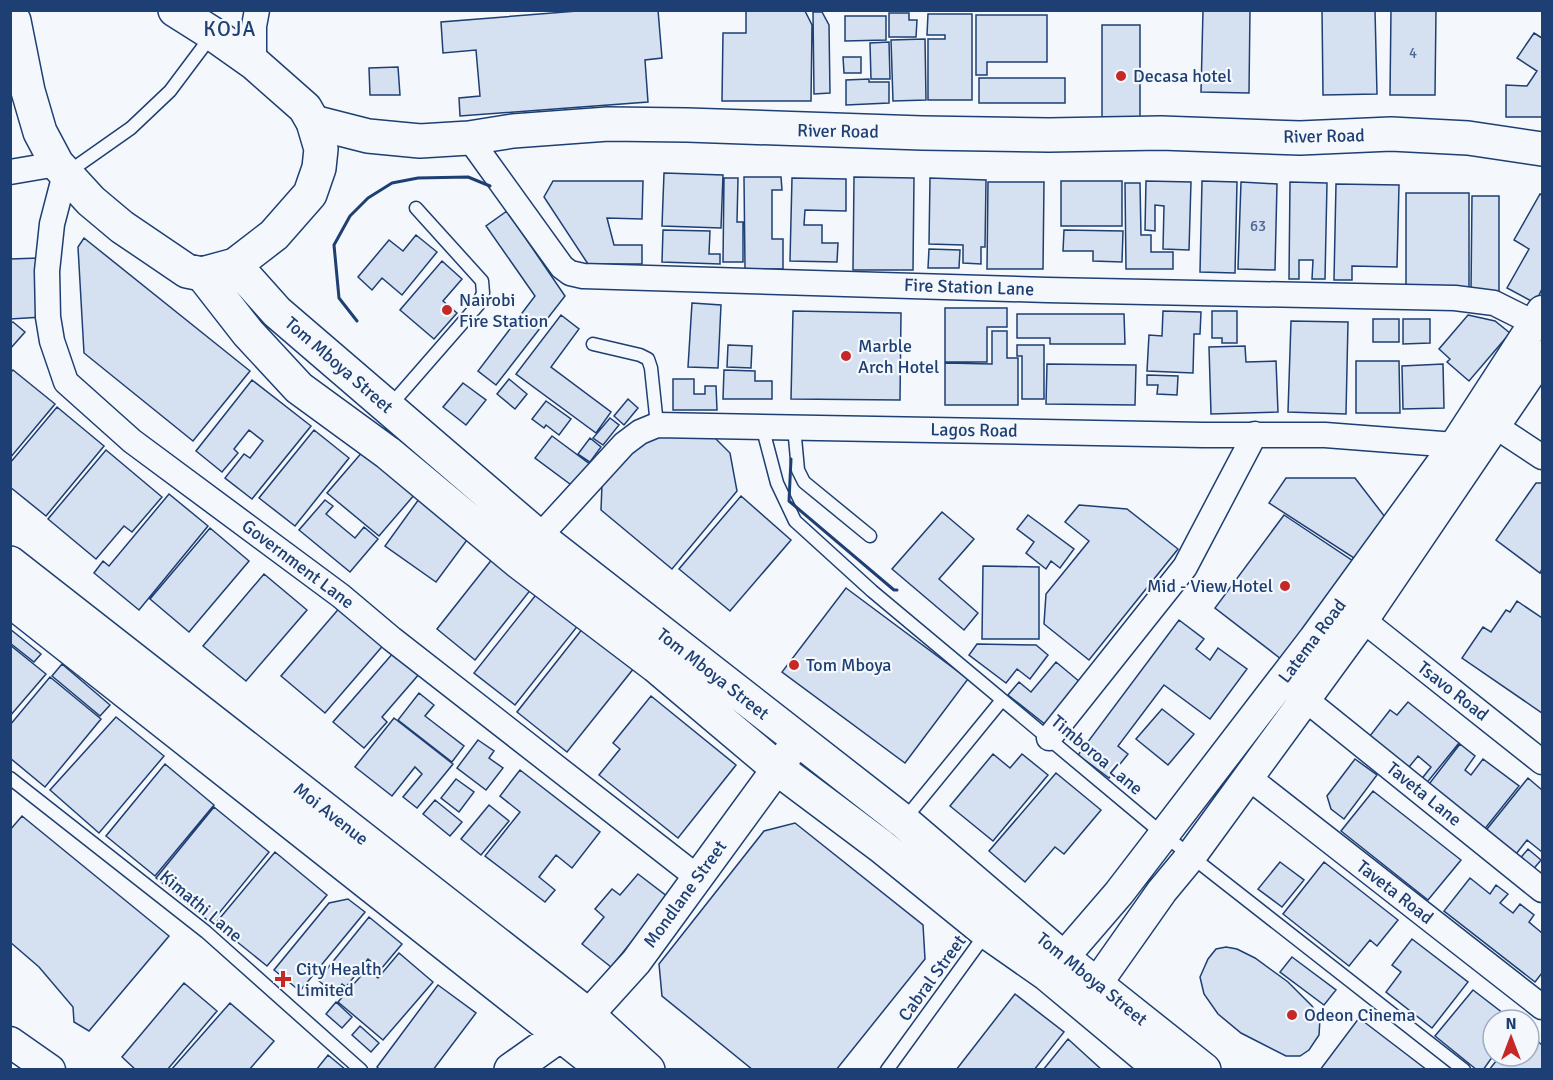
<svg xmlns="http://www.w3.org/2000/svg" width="1553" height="1080" font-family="Signika,sans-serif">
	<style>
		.building { fill: #d5e0f0; stroke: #1d3f73; stroke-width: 1.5 }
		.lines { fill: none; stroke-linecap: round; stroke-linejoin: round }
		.service-casing { stroke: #1d3f73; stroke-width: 15 }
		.minor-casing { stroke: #1d3f73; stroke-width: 27 }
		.tertiary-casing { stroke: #1d3f73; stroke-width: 33 }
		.secondary-casing { stroke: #1d3f73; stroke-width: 36 }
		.trunk-casing { stroke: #1d3f73; stroke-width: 36 }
		.service { stroke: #f4f7fb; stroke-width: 12 }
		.minor { stroke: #f4f7fb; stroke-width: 24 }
		.tertiary { stroke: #f4f7fb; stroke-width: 30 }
		.secondary { stroke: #f4f7fb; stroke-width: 33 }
		.trunk { stroke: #f4f7fb; stroke-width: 33 }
		.wall { stroke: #1d3f73; stroke-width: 3 }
		.poi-dot { fill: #c62828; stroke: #f4f7fb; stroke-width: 2 }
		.labels { text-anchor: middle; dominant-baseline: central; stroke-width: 4.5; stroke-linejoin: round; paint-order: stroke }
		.number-label { font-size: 15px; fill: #4b6792 }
		.poi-label { font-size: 18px; fill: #1d3f73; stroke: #f4f7fb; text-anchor: start }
		.street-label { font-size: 18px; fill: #1d3f73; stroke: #f4f7fb }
		.quarter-label { font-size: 21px; letter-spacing: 1.5px; fill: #1d3f73; stroke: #f4f7fb }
	</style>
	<rect width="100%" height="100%" fill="#f4f7fb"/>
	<path class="building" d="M590 10H658L662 58 645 60 648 102 460 116 459 98 480 96 476 50 443 53 441 22Z
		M1203 10H1250L1249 93 1201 92Z
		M1322 10H1375L1377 94 1323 95Z
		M1391 10H1436L1435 95H1390Z
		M746 11H805L812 25 811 101H722L723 33H746Z
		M813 12H822L829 25 830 93 814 94Z
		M889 13H909V20H917L916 37H889Z
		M928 14H972V100H928V39H945V35H927Z
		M976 15H1047V62H987V75H976Z
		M845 16H886V40L845 41Z
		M1102 25H1140V120H1102Z
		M1534 33 1542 38V117H1506V85L1527 86 1537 71 1517 58Z
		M925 39 926 100 893 101 891 40Z
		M889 42 890 79H871L870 43Z
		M843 57H861V73H844Z
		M398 67 400 95H370L369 68Z
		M979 78H1065V103H979Z
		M869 79V82H889V103L846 105V80Z
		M664 173 723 175 721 228 662 226Z
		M744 177H781L782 190H772V239H783V269H745Z
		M854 177 914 178 913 270H853Z
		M724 178H738L737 222H743V262H723Z
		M792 178 846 179V211L805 210 804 225H822V243H838L837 262 790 261Z
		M930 178 986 180 985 247H981V264L963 263V245L929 244Z
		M553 181H643L642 219 607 218 614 245H642V264H588L544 197Z
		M1061 181H1122V226H1061Z
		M1146 181 1191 182 1189 250 1163 249 1164 206 1155 205V231L1145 230Z
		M1202 181 1237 182 1235 273 1200 272Z
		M988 182H1044L1043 269H987Z
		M1241 182 1277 184 1275 270 1238 269Z
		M1290 182 1327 183 1325 279H1312L1313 260H1299V279H1289Z
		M1125 183H1140L1141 235H1151V252H1173V269H1126Z
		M1336 184 1399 185 1397 267 1352 266V280H1334Z
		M1406 193H1469V288L1406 287Z
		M1540 194 1542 195V289L1535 303 1507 288 1529 249 1514 240Z
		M1472 196H1499V293L1471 292Z
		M507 211 565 296 496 385 478 371 535 296 486 226Z
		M663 230 710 231 709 254H720V264L662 262Z
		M1064 230 1123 231 1122 262 1093 261V251H1063Z
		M416 235 437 252 402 295 382 278 372 290 358 277 389 240 403 251Z
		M84 238 250 371 193 441 84 353 78 247Z
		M929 249 960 250 959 268H928Z
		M39 258 43 317 10 319V259Z
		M442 261 462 279 443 301 457 313 434 339 400 310Z
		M692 303 721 305 718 368 688 367Z
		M945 308H1007V327H987V362H945Z
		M793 311 901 313 900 400 791 399Z
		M1163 311 1201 312 1200 334H1194L1193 373 1147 371 1149 335 1162 336Z
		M1212 311H1237V343H1222V338H1212Z
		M1017 314H1124L1125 344H1050V338H1017Z
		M561 315 579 329 551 367 611 412 596 433 516 374Z
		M1468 315 1495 321 1510 333 1469 381 1447 362 1450 359 1439 349Z
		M1373 319H1399V342H1373Z
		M1403 319H1430V343L1403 344Z
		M1291 321 1348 322 1346 414 1288 412Z
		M13 322 25 332 10 349V323Z
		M992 331H1007V358H1018V405H945V363L992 364Z
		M728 345 752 346 751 368 727 367Z
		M1017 345H1044V399H1022V356H1017Z
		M1245 346 1246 362 1276 361 1278 412 1211 414 1209 347Z
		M1356 361H1399L1400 413H1356Z
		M1047 364 1136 365 1135 405 1046 404Z
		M1443 364 1444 408 1403 409 1402 366Z
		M13 370 55 404 10 458V373Z
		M724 370 755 371V381H772V399H723Z
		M1147 375 1178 376 1177 395 1157 394 1158 385H1147Z
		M509 379 527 394 515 409 497 394Z
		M673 379H694V394H705V386H716L717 410H673Z
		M252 380 311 426 252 499 225 478 244 454 250 458 263 441 249 430 234 449 238 453 222 472 196 451Z
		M463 383 486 400 466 425 443 407Z
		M628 399 638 408 624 425 614 416Z
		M546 401 571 419 559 435 546 425 544 428 532 419Z
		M57 407 104 446 46 516 10 487V463Z
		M610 418 619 425 603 445 593 438Z
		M704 427 730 453 737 491 672 569 601 510 602 484 648 437Z
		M314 430 349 458 295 526 259 498Z
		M552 436 591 465 574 487 535 458Z
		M590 438 601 447 590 462 578 454Z
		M106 450 162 497 132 532 124 526 96 559 48 519Z
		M364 450 415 494 379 536 327 493Z
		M1286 478H1355L1385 517 1357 560 1269 503Z
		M1536 483H1542V569L1540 573 1496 540Z
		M169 494 208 526 139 610 94 573 103 561 109 566Z
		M741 496 791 540 730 611 679 569Z
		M419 499 470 536 436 582 385 546Z
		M325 500 333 506 326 514 355 538 364 527 378 539 350 572 299 530Z
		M1079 505 1127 509 1178 549 1089 660 1044 624 1046 594 1089 541 1065 522Z
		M942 512 974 539 939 579 978 613 964 630 892 569Z
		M1028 515 1074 549 1060 568 1051 561 1046 569 1026 553 1034 542 1017 529Z
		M1284 515 1356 563 1281 659 1215 608Z
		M210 528 249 561 189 632 150 599Z
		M493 558 532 588 475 660 437 629Z
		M983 566 1039 567V639H982Z
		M264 574 307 610 246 681 203 646Z
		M846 588 968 679 905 763 782 672Z
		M539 591 580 623 515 705 474 673Z
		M1517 601 1542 618V713L1462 658 1483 627 1491 632 1506 610 1510 612Z
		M342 605 386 642 325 713 281 676Z
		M1179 620 1204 639 1196 649 1210 660 1218 648 1247 669 1210 719 1164 685 1118 746 1128 754 1109 778 1078 755Z
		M583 628 634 668 567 752 517 712Z
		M10 629 41 654 34 662 10 643Z
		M977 644 1036 645 1048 655 1030 679 1017 669 1006 683 969 655Z
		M10 645 46 674 10 716Z
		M394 652 420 673 382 717 387 722 364 748 333 722Z
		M1056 662 1080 682 1046 725 1008 695 1019 682 1031 692Z
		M62 664 110 705 100 716 52 676Z
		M50 677 101 719 45 787 10 758V725Z
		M419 693 434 705 425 716 464 746 452 762 398 720Z
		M651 696 736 765 678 838 599 775 620 749 613 743Z
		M1408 702 1459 743 1425 785 1420 781 1431 767 1418 756 1405 772 1366 741 1390 710 1397 715Z
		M1162 709 1194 734 1168 765 1136 739Z
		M116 717 164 756 99 833 50 790Z
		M394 718 453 764 417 808 403 797 422 774 415 767 392 796 355 767Z
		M478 740 494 751 489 758 503 768 486 790 457 768Z
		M1460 744 1475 756 1465 770 1471 775 1483 759 1519 786 1483 831 1426 788Z
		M993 754 1010 768 1022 754 1048 775 993 841 950 806Z
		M1355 759 1377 775 1344 819 1331 809 1327 796Z
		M165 764 214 805 155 876 106 836Z
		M520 770 600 832 572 868 556 855 539 877 555 890 545 902 485 856 520 812 500 796Z
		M1056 773 1101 810 1064 854 1055 847 1025 882 989 851Z
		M1528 778 1542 790V852L1527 840 1513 858 1483 834Z
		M456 779 474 792 459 812 441 798Z
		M1373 791 1461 860 1428 900 1341 831Z
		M435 800 462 822 450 836 423 814Z
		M489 805 509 821 481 855 461 839Z
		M214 807 269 852 211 923 156 878Z
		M22 816 169 936 89 1031 74 1022 73 1007 39 967 10 942V830Z
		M795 823 923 925 925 959 836 1070H753L662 996 659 964 764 831Z
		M1528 849 1541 860 1531 872 1518 861Z
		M275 852 327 895 267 966 215 924Z
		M1280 862 1304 880 1282 907 1258 889Z
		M1324 862 1398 920 1377 946 1370 940 1349 966 1283 914Z
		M638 874 668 897 611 967 582 944 604 917 595 909 612 889 620 895Z
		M1470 878 1490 894 1496 885 1508 894 1500 903 1513 913 1520 904 1534 915 1529 922 1542 933V973L1535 982 1444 911Z
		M348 899 365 912 300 991 274 970 329 903Z
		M369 917 402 944 381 969 368 959 346 987 342 984 334 994 318 980Z
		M1412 939 1468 982 1432 1028 1386 992 1401 972 1392 965Z
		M1226 947 1237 949 1255 958 1288 982 1312 1006 1320 1019 1319 1035 1309 1050 1300 1056H1286L1241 1033 1218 1014 1204 994 1200 977 1208 959 1216 949Z
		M399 953 433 982 383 1040 338 1002 367 969 378 978Z
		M1292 957 1336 990 1324 1005 1280 972Z
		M184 983 217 1011 167 1070H136L122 1057Z
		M438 985 476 1013 433 1070H380L377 1067Z
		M1473 990 1512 1020H1493V1056L1483 1070H1477L1435 1036Z
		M1015 994 1064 1032 1034 1070H956Z
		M336 1002 352 1017 342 1028 326 1014Z
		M230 1003 274 1041 249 1070H171Z
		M1359 1018 1427 1070H1320Z
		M360 1026 379 1043 371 1052 352 1035Z
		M1529 1034 1542 1045V1070H1489L1500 1056H1529Z
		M1068 1039 1102 1070H1043Z
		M328 1055 346 1070H316Z"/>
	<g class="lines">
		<g class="service-casing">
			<path id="service" d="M67 173 131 128 170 91 212 35
				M593 344 640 355 648 359 651 368 657 425
				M389 407 478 305 483 293 482 281 416 208
				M762 426 777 483 795 521 872 591 1164 835 1464 1070
				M794 427 798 470 804 482 870 536
				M10 778 206 932 361 1070
				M904 820 1002 700
				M887 1070 987 932"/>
		</g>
		<g class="minor-casing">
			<path id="minor" d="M254 63V26L257 10
				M469 138 562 267 570 273 583 276 1047 290 1455 298 1494 303 1534 323
				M10 172 57 164
				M65 174 52 224 47 271 48 317 52 341 66 382 132 441 341 596 392 639 697 877
				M1495 426 1542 457
				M539 537 624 444 640 432 657 425 1203 435H1325L1455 445
				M1363 620 1542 762
				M1305 699 1542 890
				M1049 738 1185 567 1255 434
				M1248 777 1542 1007"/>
		</g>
		<g class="tertiary-casing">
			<path id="tertiary" d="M1063 958 1119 893 1314 639 1455 445 1542 311
				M1083 1003 1162 891 1191 856 1363 620 1542 356
				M588 1015 636 962 798 740
				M10 1042 50 1070"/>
		</g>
		<g class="secondary-casing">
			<path id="secondary" d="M313 122 368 136 420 141 469 138 513 131 608 124 687 125 922 133 1049 135 1161 133 1300 138 1391 134 1468 138 1542 149
				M235 265 277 312 539 537 903 821 1063 958 1204 1070
				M202 274 248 333 299 388 388 453 519 562 656 666 777 768 881 846 987 932 1047 974 1162 1070
				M10 563 588 1015 648 1070
				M10 600 605 1070
				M511 1070 577 1023"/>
		</g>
		<g class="trunk-casing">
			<path id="trunk" d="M10 14 14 21 28 91 40 132 57 164 91 201 122 227 187 271 202 274 235 265 274 235 310 194 319 168 321 149 313 122 305 108 254 63 213 34 175 10"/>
		</g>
		<use href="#service" class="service"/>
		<use href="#minor" class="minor"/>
		<use href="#tertiary" class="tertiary"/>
		<use href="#secondary" class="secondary"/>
		<use href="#trunk" class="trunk"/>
		<path class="wall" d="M357 321 339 298 334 245 350 216 368 198 392 183 418 178 468 177 490 186
			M791 459 789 501 894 590H897"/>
	</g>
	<g class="poi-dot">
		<circle cx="1121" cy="76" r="6"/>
		<circle cx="447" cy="310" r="6"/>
		<circle cx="846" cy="356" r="6"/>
		<circle cx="1285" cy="586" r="6"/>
		<circle cx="794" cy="665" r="6"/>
		<path d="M280 970h6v6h6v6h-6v6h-6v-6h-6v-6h6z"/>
		<circle cx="1292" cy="1015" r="6"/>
	</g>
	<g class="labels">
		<g class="number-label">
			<text x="1413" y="53">4</text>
			<text x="1258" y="226">63</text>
		</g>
		<g class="poi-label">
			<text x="1133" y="76">Decasa hotel</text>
			<text x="459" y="300">Nairobi<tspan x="459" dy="21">Fire Station</tspan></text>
			<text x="858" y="346">Marble<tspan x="858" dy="21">Arch Hotel</tspan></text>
			<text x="1273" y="586" text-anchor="end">Mid - View Hotel</text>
			<text x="806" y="665">Tom Mboya</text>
			<text x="296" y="969">City Health<tspan x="296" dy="21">Limited</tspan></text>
			<text x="1304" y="1015">Odeon Cinema</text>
		</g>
		<g class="street-label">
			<text transform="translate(838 131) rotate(1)">River Road</text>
			<text transform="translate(1324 136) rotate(-1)">River Road</text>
			<text transform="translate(969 287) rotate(2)">Fire Station Lane</text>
			<text transform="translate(339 365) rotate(41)">Tom Mboya Street</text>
			<text transform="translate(974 430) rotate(1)">Lagos Road</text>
			<text transform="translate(298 564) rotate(37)">Government Lane</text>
			<text transform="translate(1312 641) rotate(-53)">Latema Road</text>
			<text transform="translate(713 674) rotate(38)">Tom Mboya Street</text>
			<text transform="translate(1453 691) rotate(38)">Tsavo Road</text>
			<text transform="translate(1097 755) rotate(40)">Timboroa Lane</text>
			<text transform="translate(1424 794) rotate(39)">Taveta Lane</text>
			<text transform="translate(331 814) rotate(38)">Moi Avenue</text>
			<text transform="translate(1395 892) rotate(38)">Taveta Road</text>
			<text transform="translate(685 894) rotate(-54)">Mondlane Street</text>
			<text transform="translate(201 906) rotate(40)">Kimathi Lane</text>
			<text transform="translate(932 978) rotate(-54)">Cabral Street</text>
			<text transform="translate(1092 979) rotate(39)">Tom Mboya Street</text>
		</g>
		<g class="quarter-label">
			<text x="230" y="29">KOJA</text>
		</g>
	</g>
	<rect width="1553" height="1080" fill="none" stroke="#1d3f73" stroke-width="24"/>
	<g transform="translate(1511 1038)"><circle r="28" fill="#f4f7fb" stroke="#9eadc5" stroke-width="1.5"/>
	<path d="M0-4.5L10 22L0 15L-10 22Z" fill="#c62828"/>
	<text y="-9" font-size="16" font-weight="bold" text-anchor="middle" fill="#1d3f73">N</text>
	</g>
</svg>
